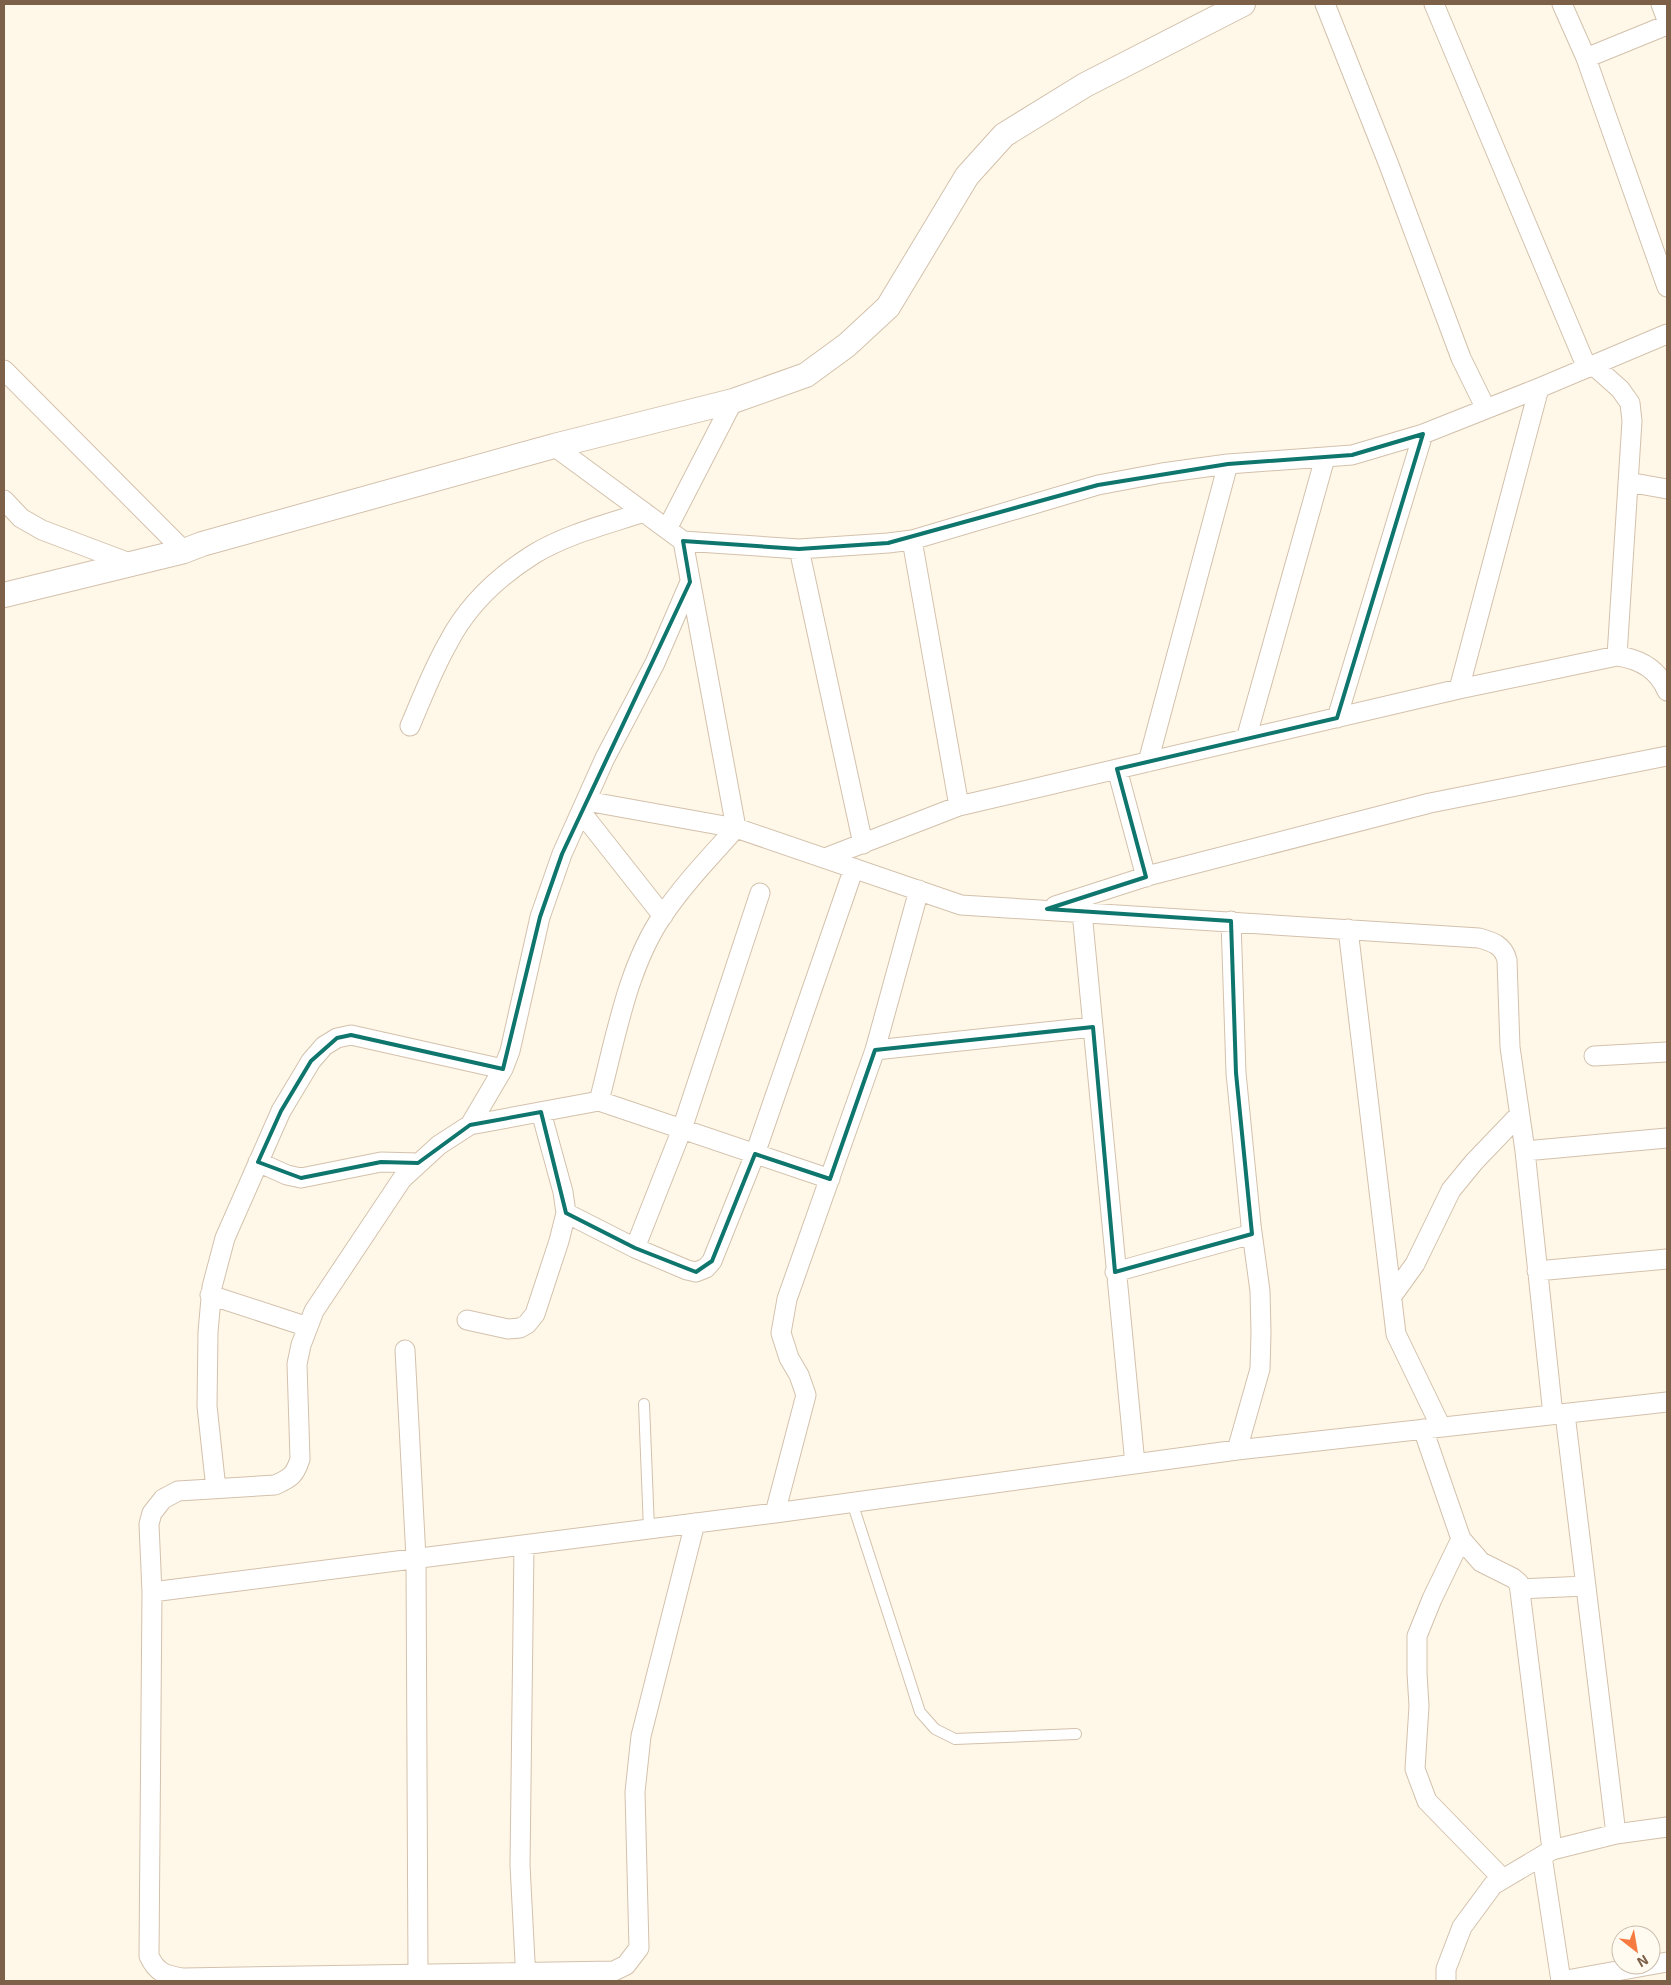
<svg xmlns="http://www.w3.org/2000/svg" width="1671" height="1985" font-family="'Exo 2',sans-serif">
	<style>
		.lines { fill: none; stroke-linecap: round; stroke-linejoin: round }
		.service-casing { stroke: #d3c1ac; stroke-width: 12 }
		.minor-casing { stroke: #d3c1ac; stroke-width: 21 }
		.tertiary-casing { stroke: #d3c1ac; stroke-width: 26 }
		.service { stroke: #fff; stroke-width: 10 }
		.minor { stroke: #fff; stroke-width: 19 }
		.tertiary { stroke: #fff; stroke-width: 24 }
		.marked { fill: none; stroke: #0f766e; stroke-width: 4; stroke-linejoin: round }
	</style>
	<rect width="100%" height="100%" fill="#fff8e8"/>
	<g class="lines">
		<g class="service-casing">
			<path id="service" d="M644 1404 649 1529
				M852 1502 920 1712 935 1729 955 1739 1076 1734"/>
		</g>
		<g class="minor-casing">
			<path id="minor" d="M1325 4 1389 165 1461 358 1486 409
				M1434 4 1587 368
				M1562 4 1586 58 1667 287
				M1661 4 1667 20
				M1586 58 1667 25
				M1593 365 1620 389 1630 403 1632 421 1617 656
				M4 370 184 551
				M554 446 683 541
				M1628 482 1667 489
				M4 500 21 518 42 530 132 564
				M667 529 733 401
				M912 540 959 806 1459 689 1617 656C1640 659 1658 669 1667 691
				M799 549 863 844
				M1459 689 1539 388
				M1337 718 1423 434
				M410 726C422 698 433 669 448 643 467 606 499 576 534 554 567 534 608 524 644 512
				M1246 739 1325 458
				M1148 762 1228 464
				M1117 769 1146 877
				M586 801 736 828 683 541 799 549 888 543 912 540 1098 485 1162 473 1228 464 1352 455 1423 434 1539 388 1667 334
				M581 812 663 916
				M825 858 959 806
				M919 890 875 1050 1093 1027
				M1055 906 1151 875 1430 803 1667 756
				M1082 912 1135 1464
				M1231 921 1236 1073 1251 1225 1260 1291 1261 1333 1260 1369 1237 1450
				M1348 929 1396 1334 1441 1427
				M1594 1056 1667 1052
				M599 1101 830 1179
				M470 1125 503 1069 510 1051 540 917 562 854 605 758 655 663 690 582
				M1525 1151 1667 1138
				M258 1162 287 1175 301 1178 381 1162 418 1163
				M566 1213 635 1248 687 1270 696 1272 706 1268 712 1261 755 1154 854 868
				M635 1248 682 1129 760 893
				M1537 1271 1667 1259
				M1115 1272 1252 1234
				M210 1295 308 1327
				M1392 1296 1415 1264 1451 1190 1474 1162 1519 1115
				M467 1320 508 1329 520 1328 527 1324 535 1314 559 1241 566 1213 563 1192 541 1112
				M405 1350 416 1558 418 1974
				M1565 1414 1616 1834
				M1553 1415 1525 1151 1510 1047 1507 960C1503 945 1493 942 1479 938L961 905 736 828C711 856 684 884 663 915 627 967 615 1041 599 1101L470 1125 439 1145 402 1179 314 1311 301 1345 297 1364 300 1459C295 1475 291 1478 275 1485L178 1491 163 1499 152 1513 149 1524 152 1592 775 1513 1237 1450 1667 1402
				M1423 1429 1461 1539 1481 1562 1513 1578 1519 1583 1552 1850 1616 1834 1667 1827
				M216 1489 207 1406 208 1332 212 1287 225 1238 281 1111 311 1061 324 1046 337 1038 351 1035 503 1069
				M775 1513 806 1395 799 1375 789 1358 781 1333 787 1299 875 1050
				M1461 1539 1432 1599 1417 1636V1673L1419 1706 1415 1769 1427 1801 1503 1879
				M524 1545 520 1865 526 1981
				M1520 1589 1586 1586
				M152 1592 149 1956C157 1973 165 1975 183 1978L614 1971 626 1965 639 1948 635 1792 641 1736 695 1523
				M1542 1856 1561 1981
				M1446 1981V1969L1462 1927 1493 1885 1552 1850
				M1561 1981 1667 1962"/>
		</g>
		<g class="tertiary-casing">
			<path id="tertiary" d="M4 595 184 551 202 544 554 446 733 401 806 375 847 345 888 307 967 176 1004 135 1085 85 1243 4"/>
		</g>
		<use href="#service" class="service"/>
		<use href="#minor" class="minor"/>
		<use href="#tertiary" class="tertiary"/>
	</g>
	<path class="marked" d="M1423 434 1337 718 1117 769 1146 877 1047 909 1231 921 1236 1073 1252 1234 1115 1272 1093 1027 875 1050 830 1179 755 1154 712 1261 696 1272 635 1248 566 1213 541 1112 470 1125 418 1163 381 1162 301 1178 258 1162 281 1111 311 1061 337 1038 351 1035 503 1069 540 917 562 854 690 582 683 541 799 549 888 543 1098 485 1228 464 1352 455Z"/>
	<rect width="1671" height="1985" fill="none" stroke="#7d6048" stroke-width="10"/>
	<g transform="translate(1636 1950) rotate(149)"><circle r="24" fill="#fffbf1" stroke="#cbbdad"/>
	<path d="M0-4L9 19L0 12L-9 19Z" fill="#f67b40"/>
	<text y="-8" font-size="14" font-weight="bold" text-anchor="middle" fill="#7d6048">N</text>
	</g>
</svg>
